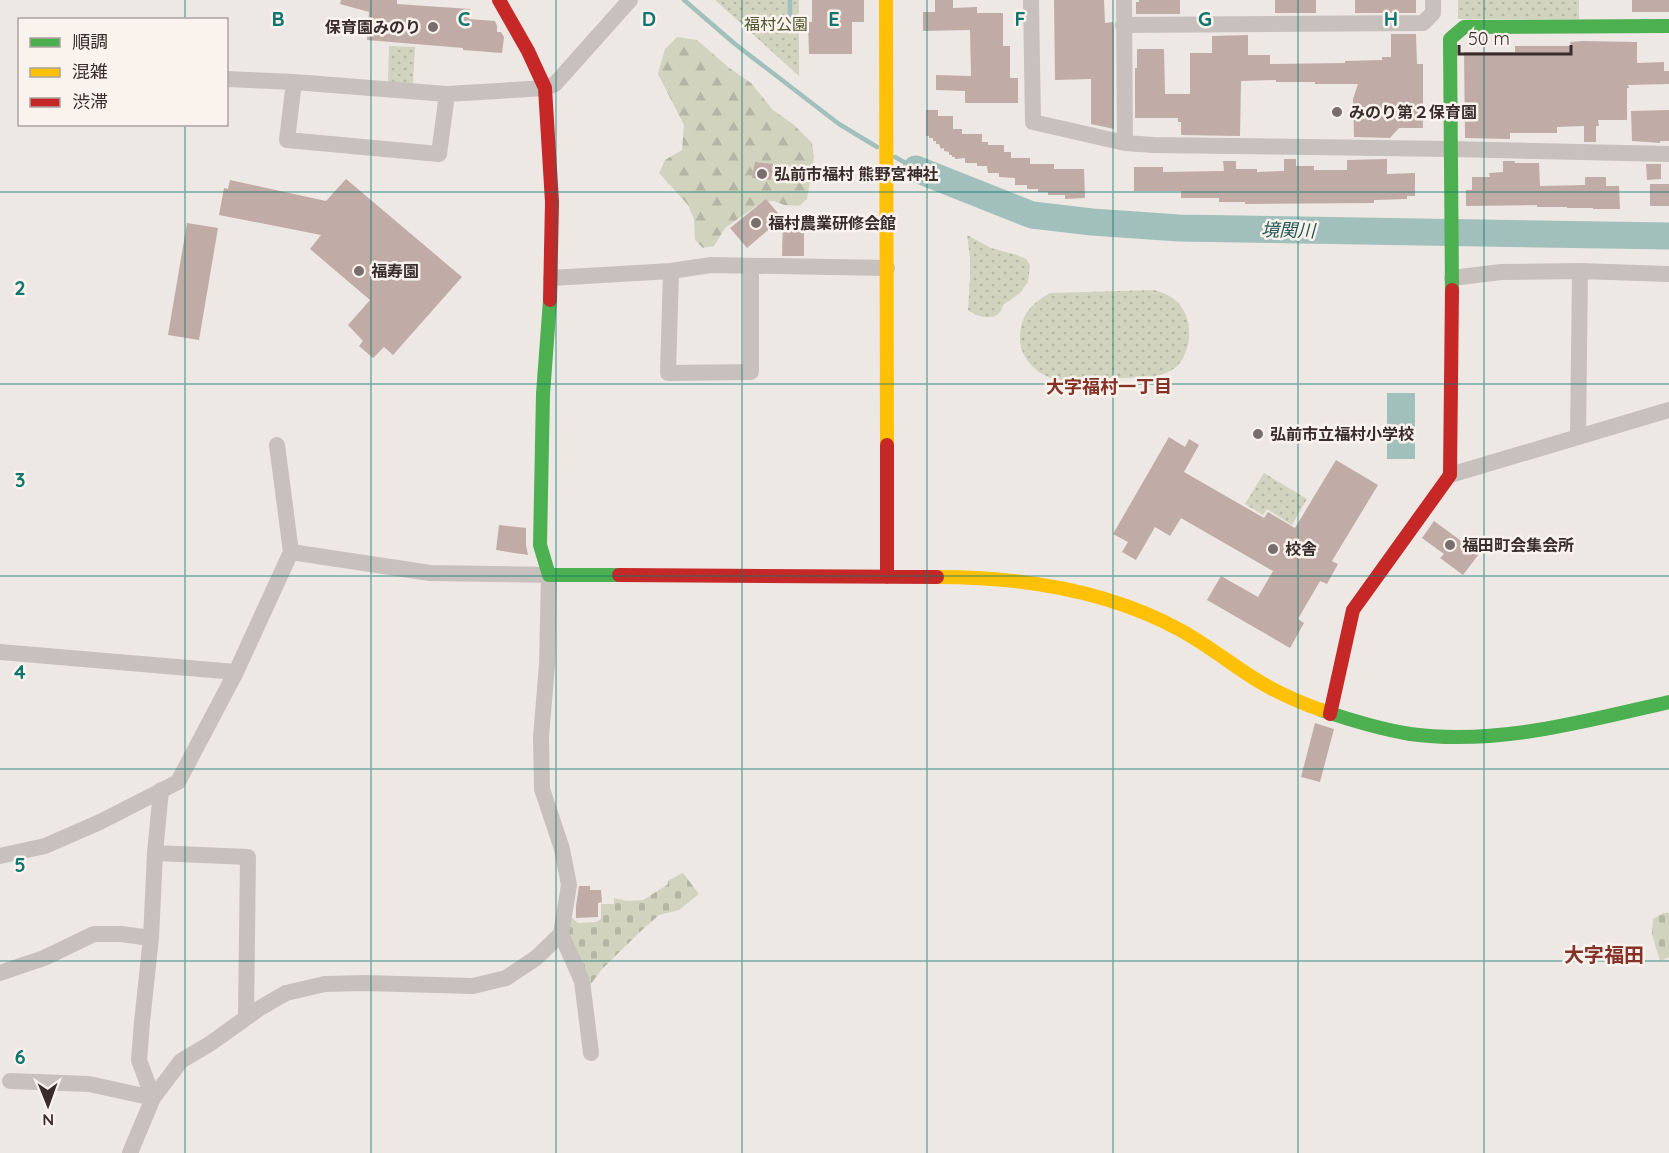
<svg xmlns="http://www.w3.org/2000/svg" width="1669" height="1153" font-family="Quicksand,'Noto Sans JP',sans-serif">
	<style>
		.grass { fill: url(#grass-dots) }
		.forest { fill: url(#forest-firs) }
		.cemetery { fill: url(#cemetery-stones) }
		.water { fill: #a1bfbb }
		.lines { fill: none; stroke-linecap: round; stroke-linejoin: round }
		.stream { stroke: #a1bfbb; stroke-width: 4.5 }
		.river { stroke: #a1bfbb; stroke-width: 27 }
		.building { fill: #c1aba6 }
		.street { stroke: #c7c0bd; stroke-width: 16 }
		.fast { stroke: #4caf50; stroke-width: 14 }
		.slow { stroke: #ffc107; stroke-width: 14 }
		.jam { stroke: #c62828; stroke-width: 14 }
		.grid { fill: none; stroke: #0f766e; stroke-width: 1.5; stroke-opacity: 0.55 }
		.poi-dot { fill: #786e6c; stroke: #faf2ec; stroke-width: 2 }
		.labels { text-anchor: middle; dominant-baseline: central; stroke-width: 5; stroke-linejoin: round; paint-order: stroke }
		.park-label { font-size: 16px; fill: #4d562f; stroke: #faf2ec }
		.poi-label { font-size: 16px; font-weight: bold; fill: #382d2b; stroke: #faf2ec; text-anchor: start }
		.water-label { font-size: 18px; font-style: italic; fill: #225855; stroke: #faf2ec }
		.neighbourhood-label { font-size: 18px; font-weight: bold; fill: #843127; stroke: #faf2ec }
		.quarter-label { font-size: 20px; font-weight: bold; fill: #843127; stroke: #faf2ec }
		.grid-label { font-size: 20px; text-anchor: middle; font-weight: bold; fill: #0f766e; stroke: #faf2ec; stroke-width: 5; stroke-linejoin: round; paint-order: stroke }
	</style>
	<defs>
		<pattern id="grass-dots" width="8" height="8" patternUnits="userSpaceOnUse" patternTransform="scale(1.5)"><rect width="8" height="8" fill="#d1d3bf"/><path d="M2 2h.1M6 6h.1" fill="none" stroke="#b4b5a4" stroke-width="1.8" stroke-linecap="round"/></pattern>
		<pattern id="forest-firs" width="22" height="20" patternUnits="userSpaceOnUse" patternTransform="scale(1.5)"><rect width="22" height="20" fill="#d1d3bf"/><path d="M5 1l3.5 6h-7zM16 11l3.5 6h-7z" fill="#b4b5a4"/></pattern>
		<pattern id="cemetery-stones" width="16" height="16" patternUnits="userSpaceOnUse" patternTransform="scale(1.5)"><rect width="16" height="16" fill="#d1d3bf"/><path d="M2 7V4a2 2 0 0 1 4 0v3zM10 15v-3a2 2 0 0 1 4 0v3z" fill="#b4b5a4"/></pattern>
	</defs>
	<rect width="100%" height="100%" fill="#eee8e4"/>
	<path class="grass" d="M715 0H799V76Z
		M1458 0H1579V19H1458Z
		M389 46 415 47 413 84 388 83Z
		M967 235 991 248 1017 255 1026 259 1030 265 1028 282 1020 293 1003 305C999 323 979 318 968 310L970 279V258Z
		M1154 290C1178 296 1191 312 1189 338 1188 347 1185 357 1179 364 1173 371 1163 374 1155 377 1131 378 1108 378 1084 379 1076 379 1065 381 1056 379 1037 376 1019 357 1020 337 1021 314 1031 304 1050 293Z
		M1264 473 1307 499 1292 525 1267 509 1263 515 1245 504Z"/>
	<path class="forest" d="M677 37 697 40 728 67 751 83 773 110 793 124 812 143 814 157 807 199 799 206 784 205 774 201 762 202 725 228 714 246 703 248 695 240 694 219 688 205 659 173 665 160 682 150 684 125 658 74 665 49Z"/>
	<path class="cemetery" d="M683 873 699 894 679 910 659 915 643 929 602 969 588 988 565 933 571 917 578 923 596 922 601 919V904H614V898L628 901 643 900 667 885 669 880Z
		M1663 913H1669V957L1660 961 1652 934 1653 919Z"/>
	<path class="water" d="M1387 393H1415V459H1387Z"/>
	<g class="lines">
		<path class="stream" d="M684 0 735 44 839 124 877 147
			M790 0V15
			M895 157 916 169"/>
		<path class="river" d="M916 169 1032 215 1092 222 1179 228 1669 236"/>
	</g>
	<path class="building" d="M341 0H397V4L470 9 469 19 495 21 497 26V32H501L504 37 502 53 463 50V48L367 40 369 12 340 4Z
		M812 0H864V22H852V54H809L808 22H812Z
		M935 0H953V8L977 7V13H1003V46H1010V78H1018V103H965V91L936 90V75L971 76 970 30 923 31V12H935Z
		M1054 0H1104L1105 23 1113 22 1114 30V129L1091 124V79L1055 80Z
		M1139 0H1180V14H1136V2H1139Z
		M1275 0H1316V13H1275Z
		M1355 0H1416V13H1355Z
		M1632 0H1669V12H1632Z
		M1391 34H1416L1417 64H1423V128H1399L1390 138 1354 137 1353 99 1358 84H1315V82H1276V80L1241 81 1240 136 1181 135V122H1178V118H1135V68H1137V49H1164L1165 94H1190V53H1212V36L1248 35V55H1270V64L1345 63V61L1382 60V57H1391Z
		M1583 41 1637 42V63L1664 62V71H1669V84L1628 85 1629 88H1627V120H1598L1599 126H1596V142H1584V126L1557 127V133H1510V139L1465 138 1464 52H1515V46H1571L1570 42Z
		M926 110H938V116H953V129H962V134H982V142H988V145H1004V152H1011V158H1030V164H1054V169H1084L1085 198 1065 199V195H1048V192H1038V189H1027V185H1015V178L999 177V173H988L987 166H977V163H965V158L955 159V157H952V155H949V152L944 151V148L941 149 939 144H936V141H933V138H929V136H926Z
		M1669 110V141H1660V143L1632 141 1631 111Z
		M1284 159H1296V166H1314V170H1347V160L1387 159V174L1415 173V196H1407V199L1374 200V203L1245 204V202H1219V198H1181V191H1134V167H1163V172L1224 171 1223 161H1236V169H1257V172L1284 171Z
		M1503 161H1515V163H1539L1540 186 1585 185V177H1606V186H1619L1620 209H1593V208H1567V207H1537V205L1466 206V190H1472V177H1490L1489 173 1503 172Z
		M755 162 773 164 771 180 752 178Z
		M1646 164H1661V179L1647 180Z
		M346 179 462 277 393 355 384 347 373 358 359 346 363 341 348 325 370 300 310 249 321 235 219 215 224 188 228 189 230 180 326 201Z
		M1650 184H1669V206H1650Z
		M766 199 782 218 747 248 730 228Z
		M783 218H804V256H782Z
		M187 223 218 228 199 340 168 335Z
		M1169 437 1185 447 1189 439 1199 445 1184 472 1264 518 1268 512 1295 528 1336 460 1378 485 1332 561 1338 564 1327 584 1320 581 1298 619 1304 623 1290 648 1207 600 1221 576 1258 597 1273 571 1181 518 1170 536 1155 527 1136 560 1122 552 1128 542 1113 534Z
		M1434 521 1479 554 1463 575 1440 558 1444 554 1422 538Z
		M499 525 526 528V545L528 555 496 550Z
		M1315 723 1334 729 1320 782 1301 777Z
		M579 886H590V890H601L602 902 598 903V917L576 918V906Z"/>
	<g class="lines">
		<path class="street" d="M1031 0 1033 122 1125 143 1154 145 1451 149 1669 154
			M1124 0 1125 143
			M1123 25 1423 23 1433 13V0
			M226 79 294 82 447 94 545 88 555 84 630 0
			M294 82 287 140 439 154 447 94
			M751 266V372L668 373 671 271 711 265 887 268
			M551 278 671 271
			M1452 278 1501 272 1580 271 1669 274
			M1578 437 1580 271
			M1450 475 1669 410
			M291 552 430 573 549 575 547 665 541 737 542 789 562 849 569 885 561 934 582 981 591 1053
			M0 652 236 672
			M155 853 248 857 246 1018
			M0 856 45 846 100 822 178 782 236 672 291 552 277 445
			M0 973 44 958 94 934H121L151 938
			M10 1081 89 1084 153 1098
			M153 1098 139 1060 142 1022 151 938 155 853 161 790
			M130 1153 153 1098 181 1061 211 1043 260 1008 286 993 325 984 364 983 473 986 506 978 536 958 561 934"/>
		<path class="fast" d="M1452 290 1450 39 1464 27 1669 26
			M550 300 543 394 540 545 549 575H619
			M1321 710C1350 720 1380 729 1410 734 1498 746 1584 721 1669 702"/>
		<path class="slow" d="M886 0 887 445
			M937 577C1021 577 1108 590 1182 631 1207 645 1230 663 1255 679 1276 692 1298 702 1321 710"/>
		<path class="jam" d="M499 0 528 51 545 88 552 202 550 300
			M887 445V577
			M619 575 937 577
			M1330 714 1353 610 1450 475 1452 290"/>
	</g>
	<path class="grid" d="M185 0V20M371 0V1153M556 0V1153M742 0V1153M927 0V1153M1113 0V1153M1298 0V1153M1484 0V1153M185 124V1153M0 192H1669M0 384H1669M0 576H1669M0 769H1669M0 961H1669"/>
	<g class="poi-dot">
		<circle cx="433" cy="27" r="6"/>
		<circle cx="1337" cy="112" r="6"/>
		<circle cx="762" cy="174" r="6"/>
		<circle cx="756" cy="223" r="6"/>
		<circle cx="359" cy="271" r="6"/>
		<circle cx="1258" cy="434" r="6"/>
		<circle cx="1450" cy="545" r="6"/>
		<circle cx="1273" cy="549" r="6"/>
	</g>
	<g class="labels">
		<g class="park-label">
			<text x="776" y="24">福村公園</text>
		</g>
		<g class="poi-label">
			<text x="421" y="27" text-anchor="end">保育園みのり</text>
			<text x="1349" y="112">みのり第２保育園</text>
			<text x="774" y="174">弘前市福村 熊野宮神社</text>
			<text x="768" y="223">福村農業研修会館</text>
			<text x="371" y="271">福寿園</text>
			<text x="1270" y="434">弘前市立福村小学校</text>
			<text x="1462" y="545">福田町会集会所</text>
			<text x="1285" y="549">校舎</text>
		</g>
		<g class="water-label">
			<text transform="translate(1288 230) rotate(1)">境関川</text>
		</g>
		<g class="neighbourhood-label">
			<text x="1109" y="386">大字福村一丁目</text>
		</g>
		<g class="quarter-label">
			<text x="1604" y="954">大字福田</text>
		</g>
	</g>
	<g class="grid-label">
		<text x="278" y="26">B</text>
		<text x="464" y="26">C</text>
		<text x="649" y="26">D</text>
		<text x="834" y="26">E</text>
		<text x="1020" y="26">F</text>
		<text x="1205" y="26">G</text>
		<text x="1391" y="26">H</text>
		<text x="20" y="295">2</text>
		<text x="20" y="487">3</text>
		<text x="20" y="679">4</text>
		<text x="20" y="872">5</text>
		<text x="20" y="1064">6</text>
	</g>
	<rect x="18" y="18" width="210" height="108" fill="#faf2ec" stroke="#aca39f" stroke-width="1.5"/>
	<rect x="30" y="38" width="30" height="9" fill="#4caf50" stroke="#aca39f" stroke-width="1.5"/>
	<text x="72" y="48" font-size="18" fill="#382d2b">順調</text>
	<rect x="30" y="68" width="30" height="9" fill="#ffc107" stroke="#aca39f" stroke-width="1.5"/>
	<text x="72" y="78" font-size="18" fill="#382d2b">混雑</text>
	<rect x="30" y="98" width="30" height="9" fill="#c62828" stroke="#aca39f" stroke-width="1.5"/>
	<text x="72" y="108" font-size="18" fill="#382d2b">渋滞</text>
	<g transform="translate(48 1105) rotate(179)" stroke="#faf2ec" stroke-width="4.5" paint-order="stroke">
	<path d="M0-4.5L10 22L0 15L-10 22Z" fill="#382d2b"/>
	<text y="-9" font-size="16" font-weight="bold" text-anchor="middle" fill="#382d2b">N</text>
	</g>
	<path d="M1459 45v9h112v-9" fill="none" stroke="#382d2b" stroke-width="3"/>
	<text x="1468" y="45" font-size="18" fill="#382d2b" stroke="#faf2ec" stroke-width="4.5" paint-order="stroke">50 m</text>
</svg>
